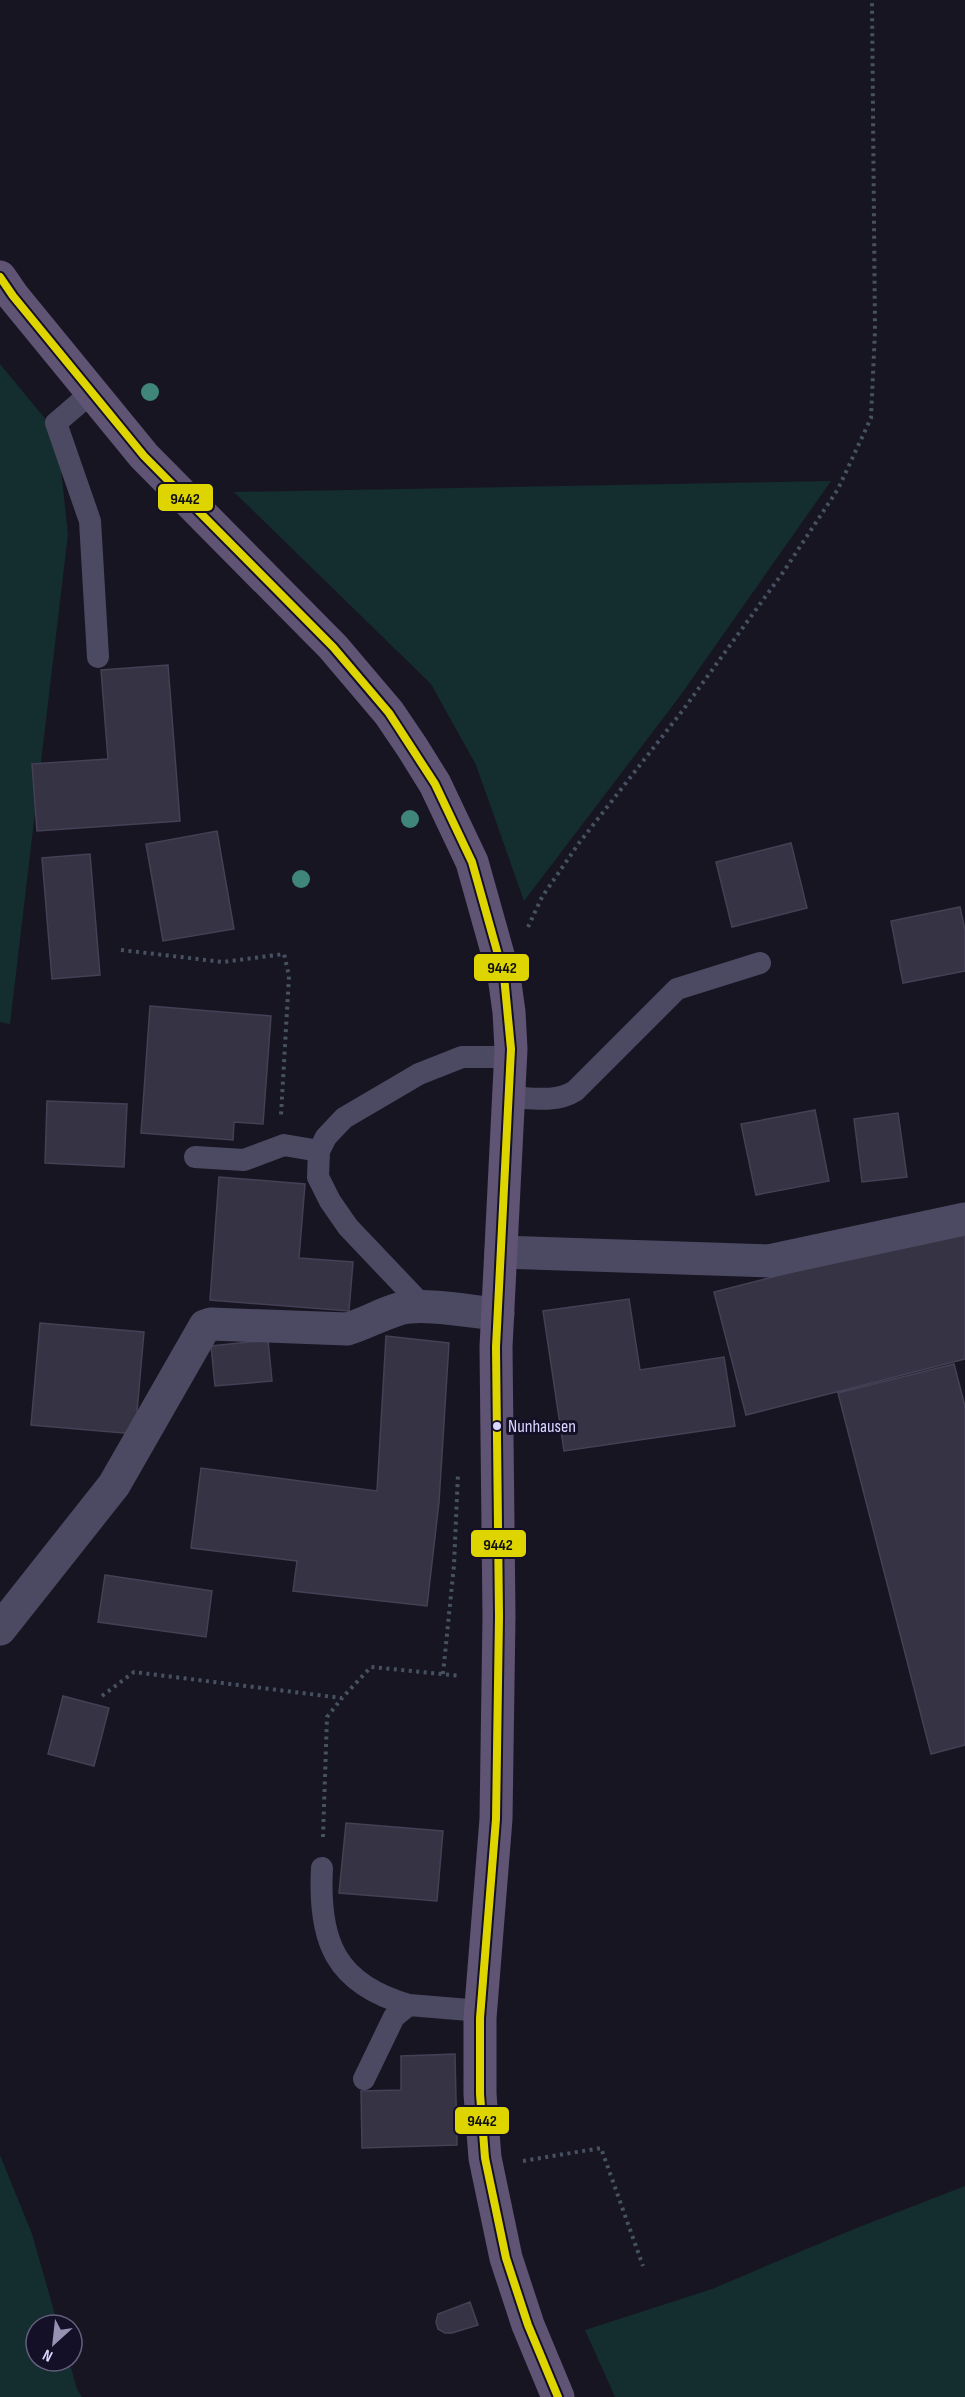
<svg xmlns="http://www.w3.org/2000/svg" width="965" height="2397" font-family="'Sofia Sans Condensed',sans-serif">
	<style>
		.green { fill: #142d2e }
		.building { fill: #363344; stroke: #454055; stroke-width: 1.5 }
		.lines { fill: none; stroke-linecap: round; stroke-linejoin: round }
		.path { stroke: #465261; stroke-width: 4; stroke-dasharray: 3 4.5; stroke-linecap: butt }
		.lane { stroke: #4c4a63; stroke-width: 22 }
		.street { stroke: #4c4a63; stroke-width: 33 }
		.primary { stroke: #5f5474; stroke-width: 33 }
		.bus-1-casing { stroke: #141027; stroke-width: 12 }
		.bus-1 { stroke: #ded500; stroke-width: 8 }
		.tree { fill: #40857a }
		.bus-dot { fill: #dbd6ff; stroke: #141027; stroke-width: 2 }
		.labels { text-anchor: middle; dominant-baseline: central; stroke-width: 6; stroke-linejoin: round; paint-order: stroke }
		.bus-label { font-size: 18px; fill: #dbd6ff; stroke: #141027; text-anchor: start }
		.line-badge { stroke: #141027; stroke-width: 2 }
		.pale-badge-label { font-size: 16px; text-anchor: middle; font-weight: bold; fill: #111 }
	</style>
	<rect width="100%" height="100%" fill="#181522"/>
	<path class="green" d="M0 364 57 433 68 534 10 1024 0 1022Z
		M831 481 680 696 524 901 476 765 431 684 234 492Z
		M0 2155 32 2234 58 2325H36V2361H69L77 2389 82 2397H0Z
		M965 2186V2397H615L585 2330 712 2289 854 2229Z"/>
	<path class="building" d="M168 665 180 821 37 831 32 764 108 759 101 670Z
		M217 831 234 929 163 941 146 844Z
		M791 843 807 908 732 927 716 862Z
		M90 854 100 975 52 979 42 858Z
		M960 907 965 930V971L903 983 891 921Z
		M150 1006 271 1016 263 1124 234 1122 233 1140 141 1133Z
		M47 1101 127 1104 124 1167 45 1163Z
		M815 1110 829 1181 756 1195 741 1124Z
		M898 1113 907 1177 862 1182 854 1119Z
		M219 1177 305 1184 299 1258 353 1262 349 1311 210 1300Z
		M965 1228V1359L746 1415 714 1292Z
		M629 1299 640 1370 724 1357 735 1426 564 1451 543 1311Z
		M40 1323 144 1332 135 1434 31 1425Z
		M386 1336 449 1343 439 1502 427 1606 293 1591 297 1561 191 1548 201 1468 377 1491Z
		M268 1340 272 1381 215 1386 211 1346Z
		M954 1364 965 1406V1745L931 1754 838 1393Z
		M105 1575 212 1591 206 1637 98 1622Z
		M63 1696 109 1708 94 1766 48 1754Z
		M346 1823 443 1831 437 1901 339 1893Z
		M455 2054 457 2145 362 2148 361 2091 401 2090V2056Z
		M470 2302 478 2325 452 2333H445L438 2329 436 2322 438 2314Z"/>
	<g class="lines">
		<path class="path" d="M528 927 542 897 579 843 683 710 784 571 838 489 871 418 875 331 872 0
			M121 950 223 962 284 954 289 976 281 1115
			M443 1674 454 1565 458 1474
			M102 1696 134 1672 342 1698 371 1667 461 1676
			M323 1837 327 1717 342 1698
			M523 2161 601 2148 643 2266"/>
		<path class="lane" d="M91 393 56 423 90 521 98 657
			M510 1097C532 1098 556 1103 575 1091L677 989 760 963
			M195 1157 244 1160 284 1145 319 1151
			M424 1307 348 1227 330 1201 318 1177 319 1151 326 1137 344 1118 419 1074 462 1057H511
			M322 1868C318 1941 335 1984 409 2005
			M364 2079 394 2017 409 2005 481 2011"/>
		<path class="street" d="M501 1252 769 1261 965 1219
			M0 1629 114 1485 205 1326 211 1324 347 1329C365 1324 381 1314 399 1309 422 1302 473 1312 498 1314"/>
		<path class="primary" d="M0 277 13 296 144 456 333 647 389 713 412 747 435 784 472 862 504 976 509 1012 511 1049 496 1347 499 1616 496 1819 480 2018V2094L485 2158 506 2258 528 2325 558 2397"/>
		<g class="bus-1-casing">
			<path id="bus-1" d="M0 277 13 296 144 456 333 647 389 713 435 784 472 862 504 976 511 1049 496 1347 499 1616 496 1819 480 2018V2094L485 2158 506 2258 528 2325 558 2397"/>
		</g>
		<use href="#bus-1" class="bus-1"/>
	</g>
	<g class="tree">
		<circle cx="150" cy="392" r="9"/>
		<circle cx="410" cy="819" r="9"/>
		<circle cx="301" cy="879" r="9"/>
	</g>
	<circle class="bus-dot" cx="497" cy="1426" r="5"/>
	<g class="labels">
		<g class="bus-label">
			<text x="508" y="1426">Nunhausen</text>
		</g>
	</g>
	<g class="line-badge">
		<rect x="157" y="483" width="57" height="29" rx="6" fill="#ded500"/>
		<rect x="473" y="953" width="57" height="29" rx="6" fill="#ded500"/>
		<rect x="470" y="1529" width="57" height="29" rx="6" fill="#ded500"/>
		<rect x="454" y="2106" width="56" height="29" rx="6" fill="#ded500"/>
	</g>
	<g class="pale-badge-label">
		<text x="185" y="504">9442</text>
		<text x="502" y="973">9442</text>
		<text x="498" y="1550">9442</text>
		<text x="482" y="2126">9442</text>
	</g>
	<g transform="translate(54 2343) rotate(207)"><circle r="28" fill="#141027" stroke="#645f7d" stroke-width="1.5"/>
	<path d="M0-4.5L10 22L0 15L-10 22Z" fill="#9792b2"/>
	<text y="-9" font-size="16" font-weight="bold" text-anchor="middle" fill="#dbd6ff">N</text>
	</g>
</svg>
